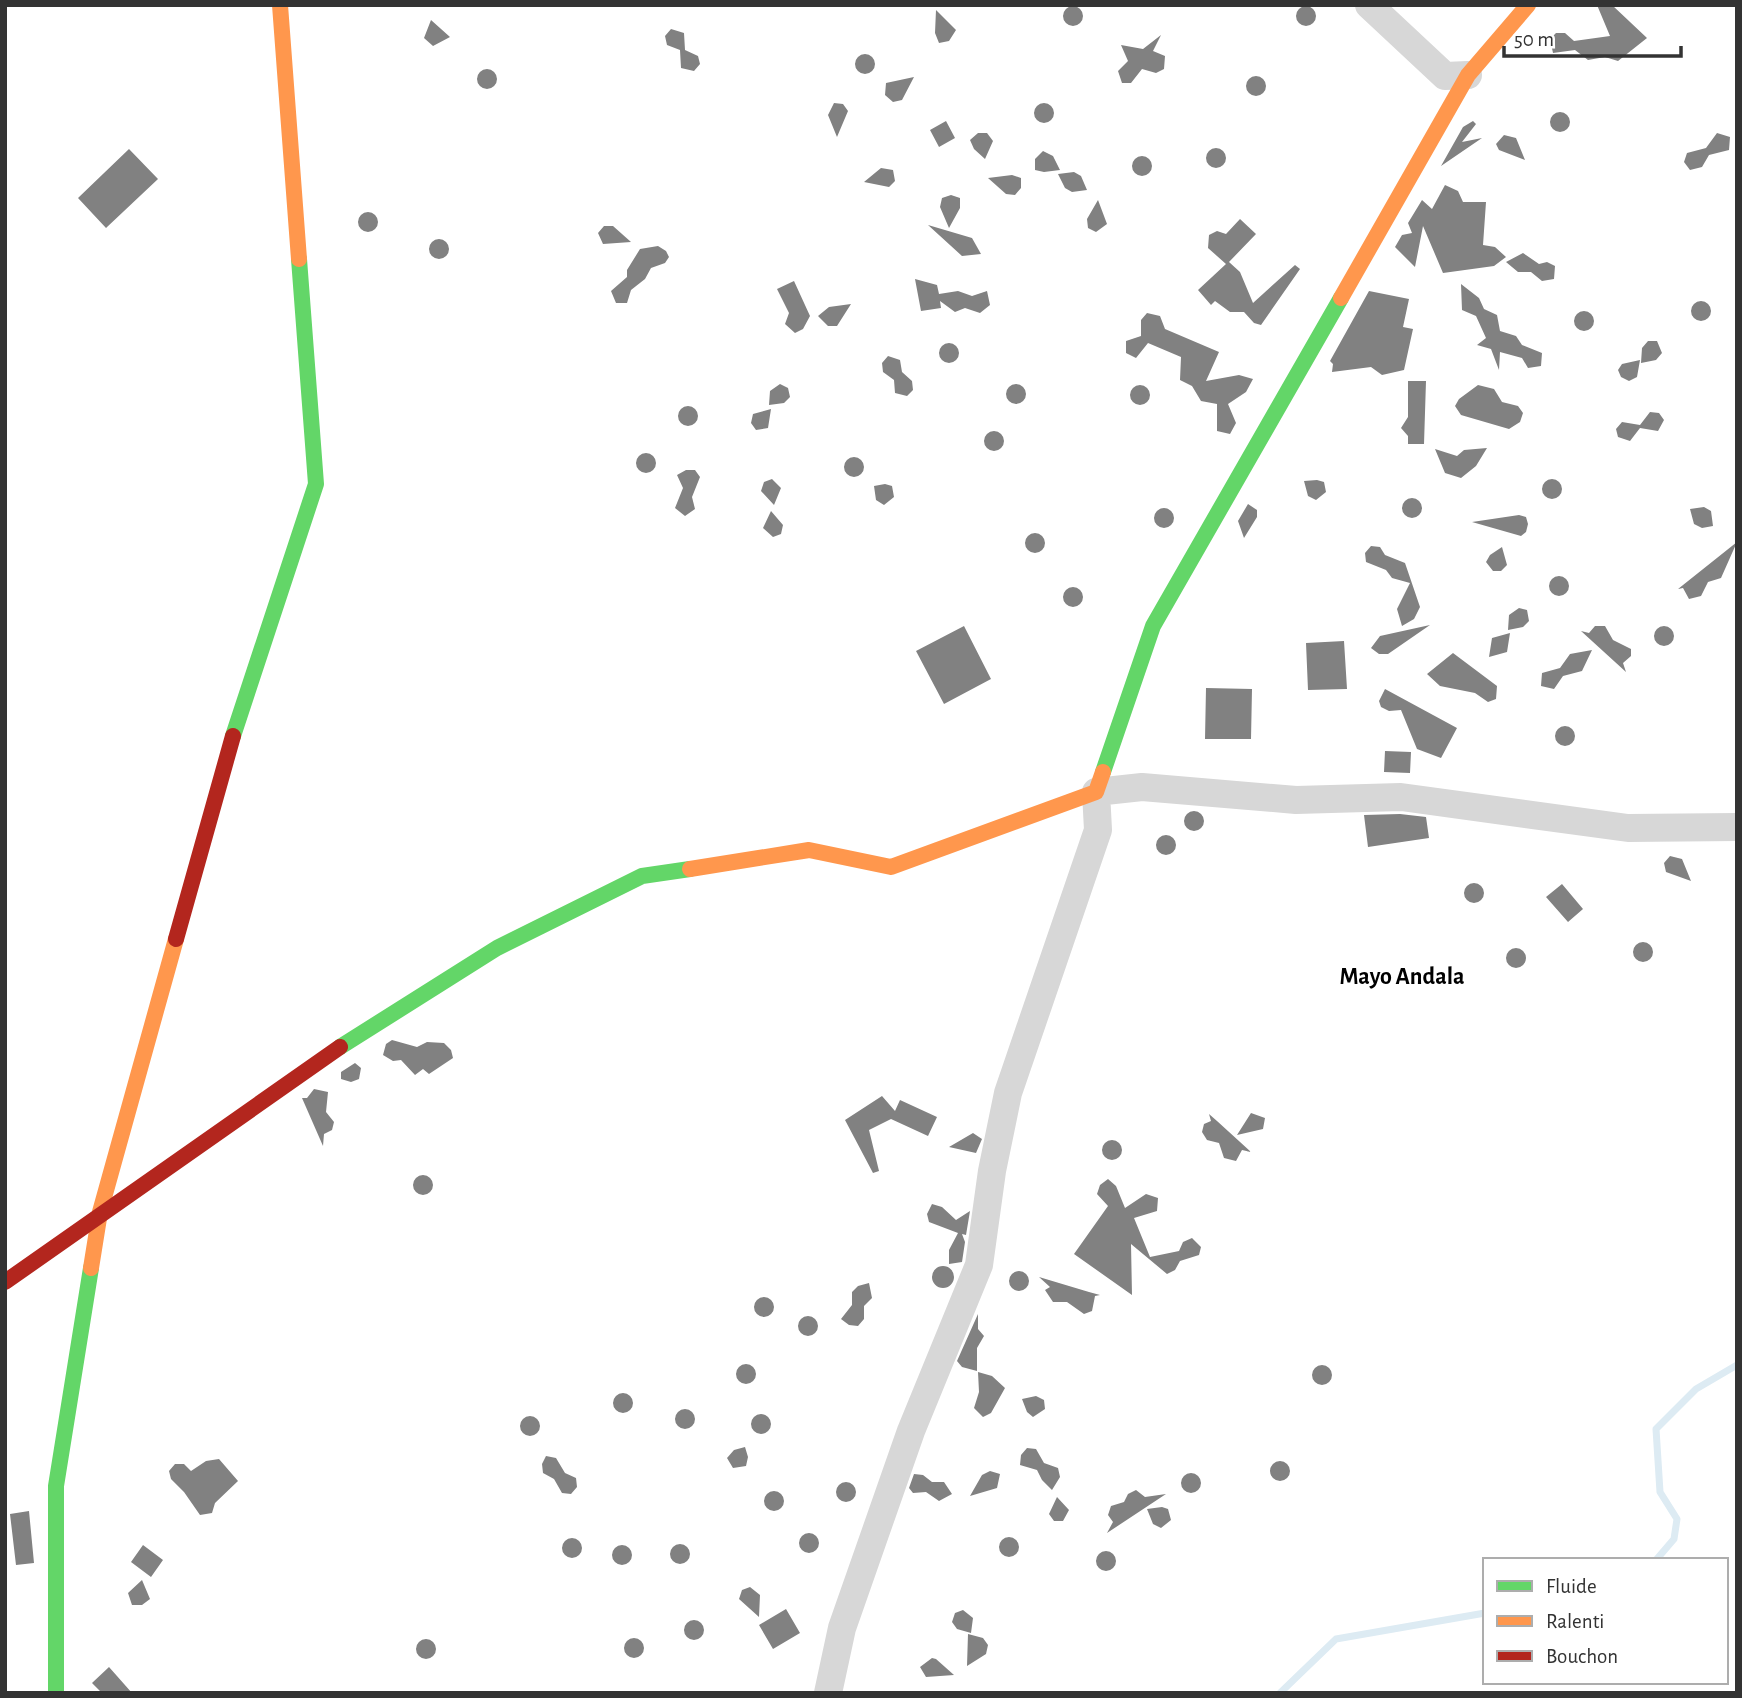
<svg xmlns="http://www.w3.org/2000/svg" width="1742" height="1698" font-family="'Alegreya Sans',sans-serif">
	<style>
		.lines { fill: none; stroke-linecap: round; stroke-linejoin: round }
		.stream { stroke: #ddebf3; stroke-width: 7 }
		.building { fill: #818181 }
		.street { stroke: #d7d7d7; stroke-width: 28 }
		.fast { stroke: #63d668; stroke-width: 16 }
		.slow { stroke: #ff974d; stroke-width: 16 }
		.jam { stroke: #b3261e; stroke-width: 16 }
		.labels { text-anchor: middle; dominant-baseline: central; stroke-width: 7; stroke-linejoin: round; paint-order: stroke }
		.quarter-label { font-size: 24px; font-weight: bold; fill: #000; stroke: #fff }
	</style>
	<rect width="100%" height="100%" fill="#fff"/>
	<g class="lines">
		<path class="stream" d="M1656 1560 1674 1539 1677 1519 1660 1492 1656 1429 1696 1389 1737 1365
			M1280 1693 1336 1639 1485 1613"/>
	</g>
	<path class="building" d="M1597 5H1612L1647 38 1618 61 1605 57 1588 60 1575 50 1553 53 1550 39 1556 33H1565L1574 41 1610 36Z
		M1296 16a10 10 0 1 1 20 0a10 10 0 1 1-20 0Z
		M1063 16a10 10 0 1 1 20 0a10 10 0 1 1-20 0Z
		M936 10 956 30 949 41 939 43 935 33Z
		M431 20 450 37 433 46 424 38Z
		M671 29 684 33 685 50 698 56 700 64 694 71 681 68 680 50 667 45 665 36Z
		M1161 35 1153 51 1165 56 1164 69 1156 73 1142 69 1131 83H1122L1118 71 1128 61 1121 45 1143 49Z
		M855 64a10 10 0 1 1 20 0a10 10 0 1 1-20 0Z
		M477 79a10 10 0 1 1 20 0a10 10 0 1 1-20 0Z
		M1246 86a10 10 0 1 1 20 0a10 10 0 1 1-20 0Z
		M914 77 902 100 893 102 885 95 886 83Z
		M1034 113a10 10 0 1 1 20 0a10 10 0 1 1-20 0Z
		M834 103 843 104 848 111 837 137 828 115Z
		M1550 122a10 10 0 1 1 20 0a10 10 0 1 1-20 0Z
		M946 121 955 138 939 147 930 130Z
		M1473 121 1476 124 1462 142 1482 138 1441 166 1463 127Z
		M978 133H987L993 141 985 159 974 149 970 140Z
		M1717 133 1730 137 1729 150 1709 155 1702 167 1690 170 1684 162 1687 153 1706 148Z
		M1504 135 1516 138 1525 160 1499 150 1496 144Z
		M1206 158a10 10 0 1 1 20 0a10 10 0 1 1-20 0Z
		M129 149 158 179 106 228 78 198Z
		M1043 151 1053 156 1060 170 1044 172 1035 170V159Z
		M1132 166a10 10 0 1 1 20 0a10 10 0 1 1-20 0Z
		M881 168 893 170 895 181 889 187 864 182Z
		M1074 172 1081 176 1087 190 1072 192 1065 188 1058 174Z
		M1012 175 1021 178V188L1015 195 1006 194 988 178Z
		M1445 185 1458 191 1463 202H1486L1483 245 1495 247 1506 257 1494 266 1443 273 1423 226 1415 267 1395 247 1402 235 1412 233 1408 223 1422 200 1432 209Z
		M951 195 960 198V208L949 228 940 207 942 198Z
		M1098 200 1107 224 1096 232 1088 228 1087 219Z
		M358 222a10 10 0 1 1 20 0a10 10 0 1 1-20 0Z
		M1240 219 1256 234 1229 262 1240 272 1253 303 1295 265 1300 269 1261 325 1254 323 1244 312H1230L1215 301 1211 305 1198 290 1226 264 1208 248 1209 235 1217 231 1226 234Z
		M928 225 972 238 981 254 962 256Z
		M604 226H613L631 242 603 244 598 233Z
		M429 249a10 10 0 1 1 20 0a10 10 0 1 1-20 0Z
		M658 246 666 251 669 257 665 263 651 268 645 279 631 290 627 303H616L611 291 627 277V270L640 249Z
		M1523 253 1539 264 1547 262 1555 266 1554 279 1542 281 1531 272H1518L1506 262Z
		M915 279 937 285 939 294 958 291 972 296 987 291 990 305 980 313 965 308 955 312 940 301 941 308 921 311Z
		M794 281 810 316 803 329 795 333 785 324 789 313 777 289Z
		M1461 284 1479 298 1484 309 1497 315 1500 331 1516 336 1522 345 1542 353 1541 366 1528 368 1522 358 1500 352 1499 370 1491 349 1477 345 1486 338 1476 316 1462 310Z
		M1369 291 1409 299 1403 327 1413 329 1404 370 1382 375 1371 367 1332 372 1333 364 1330 361Z
		M1691 311a10 10 0 1 1 20 0a10 10 0 1 1-20 0Z
		M851 304 837 326H828L818 316 829 307Z
		M1574 321a10 10 0 1 1 20 0a10 10 0 1 1-20 0Z
		M1147 313 1160 316 1165 329 1219 352 1206 381 1239 375 1253 379 1246 392 1228 404 1236 423 1230 434 1217 431V404L1201 401 1192 386 1180 380 1181 357 1148 343 1136 358 1126 353V341L1141 336V320Z
		M1648 341H1657L1662 353 1656 360 1641 363 1642 348Z
		M939 353a10 10 0 1 1 20 0a10 10 0 1 1-20 0Z
		M888 356 900 360 902 372 912 381 913 390 907 396 895 393 894 380 883 372 882 363Z
		M1640 360 1637 377 1629 381 1621 377 1618 370 1622 364Z
		M1408 381H1426L1424 444H1408V436L1401 428 1408 417Z
		M1006 394a10 10 0 1 1 20 0a10 10 0 1 1-20 0Z
		M780 384 788 388 790 397 784 403 769 405 770 391Z
		M1130 395a10 10 0 1 1 20 0a10 10 0 1 1-20 0Z
		M1478 385 1494 389 1502 402 1518 406 1523 413 1520 422 1509 429 1461 415 1455 406 1459 399Z
		M678 416a10 10 0 1 1 20 0a10 10 0 1 1-20 0Z
		M771 409 768 428 756 430 751 423 753 414Z
		M1650 412 1659 413 1664 420 1658 431 1640 428 1630 441 1618 437 1616 429 1622 422 1640 425Z
		M984 441a10 10 0 1 1 20 0a10 10 0 1 1-20 0Z
		M1487 448 1476 466 1461 478 1445 473 1435 449 1457 456 1464 450Z
		M636 463a10 10 0 1 1 20 0a10 10 0 1 1-20 0Z
		M844 467a10 10 0 1 1 20 0a10 10 0 1 1-20 0Z
		M686 470H695L700 477 692 497 695 509 685 516 675 508 683 488 677 475Z
		M1542 489a10 10 0 1 1 20 0a10 10 0 1 1-20 0Z
		M772 479 781 488 774 505 761 491 764 482Z
		M1317 480 1324 482 1326 492 1316 500 1308 496 1304 481Z
		M885 484 892 486 894 497 884 505 876 500 874 486Z
		M1402 508a10 10 0 1 1 20 0a10 10 0 1 1-20 0Z
		M1248 504 1257 510V517L1244 538 1238 521Z
		M1704 507 1711 511 1713 526 1702 528 1694 524 1690 509Z
		M1154 518a10 10 0 1 1 20 0a10 10 0 1 1-20 0Z
		M771 511 783 525 781 534 773 537 763 528Z
		M1519 515 1526 517 1528 524 1526 532 1521 536 1472 522Z
		M1025 543a10 10 0 1 1 20 0a10 10 0 1 1-20 0Z
		M1737 542 1721 578 1708 582 1701 596 1689 599 1683 588 1678 589Z
		M1371 546 1380 547 1385 555 1405 563 1420 607 1414 619 1402 626 1397 609 1410 583 1392 578 1386 570 1366 562 1365 553Z
		M1502 547 1507 565 1501 571H1493L1486 562 1490 555Z
		M1549 586a10 10 0 1 1 20 0a10 10 0 1 1-20 0Z
		M1063 597a10 10 0 1 1 20 0a10 10 0 1 1-20 0Z
		M1519 608 1527 610 1529 621 1523 627 1508 630 1509 615Z
		M1430 625 1388 654H1379L1371 648 1380 636Z
		M1654 636a10 10 0 1 1 20 0a10 10 0 1 1-20 0Z
		M964 626 991 679 944 704 916 651Z
		M1595 626H1605L1613 640 1631 649V656L1623 663 1626 672 1581 631 1589 633Z
		M1510 633 1507 652 1489 657 1492 638Z
		M1344 641 1347 689 1308 690 1306 643Z
		M1592 650 1582 671 1563 676 1554 689 1541 686 1542 673 1560 668 1570 654Z
		M1453 653 1497 686 1496 699 1488 702 1475 693 1440 686 1427 674Z
		M1206 688 1252 689 1251 739H1205Z
		M1385 689 1457 728 1441 758 1417 749 1401 710 1389 711 1381 707 1379 701Z
		M1555 736a10 10 0 1 1 20 0a10 10 0 1 1-20 0Z
		M1385 751 1411 752 1410 773 1384 772Z
		M1184 821a10 10 0 1 1 20 0a10 10 0 1 1-20 0Z
		M1400 814 1426 817 1429 838 1368 847 1364 815Z
		M1156 845a10 10 0 1 1 20 0a10 10 0 1 1-20 0Z
		M1670 856 1682 859 1691 881 1666 872 1664 863Z
		M1464 893a10 10 0 1 1 20 0a10 10 0 1 1-20 0Z
		M1562 884 1583 909 1568 922 1546 897Z
		M1633 952a10 10 0 1 1 20 0a10 10 0 1 1-20 0Z
		M1506 958a10 10 0 1 1 20 0a10 10 0 1 1-20 0Z
		M392 1040 417 1047 427 1042 444 1043 451 1050 453 1058 429 1074 423 1069 415 1075 401 1060 393 1061 383 1055 386 1044Z
		M355 1063 361 1068 359 1079 351 1082 341 1079V1072Z
		M314 1089 328 1092 326 1112 334 1122 332 1130 324 1134 323 1146 302 1098H307Z
		M882 1096 895 1111 900 1100 937 1117 928 1136 891 1119 869 1130 879 1171 873 1173 845 1120Z
		M1251 1113 1265 1118 1263 1129 1237 1135Z
		M1209 1114 1217 1121 1251 1152 1242 1150 1236 1161 1224 1158 1219 1143 1207 1140 1202 1132 1204 1124 1211 1121Z
		M973 1133 982 1139 976 1153 949 1147Z
		M1102 1150a10 10 0 1 1 20 0a10 10 0 1 1-20 0Z
		M413 1185a10 10 0 1 1 20 0a10 10 0 1 1-20 0Z
		M1108 1179 1116 1186 1125 1208 1146 1194 1158 1198 1157 1211 1134 1218 1150 1257 1179 1251 1183 1242 1192 1238 1201 1247 1199 1255 1180 1261 1175 1270 1167 1274 1131 1244 1132 1295 1074 1254 1108 1206 1097 1194 1100 1185Z
		M932 1204 942 1207 956 1220 970 1211 966 1235 962 1234 965 1242 962 1262 949 1264V1250L958 1233 929 1222 927 1214Z
		M932 1277a11 11 0 1 1 22 0a11 11 0 1 1-22 0Z
		M1009 1281a10 10 0 1 1 20 0a10 10 0 1 1-20 0Z
		M1039 1277 1089 1292 1100 1295 1095 1296 1092 1311 1084 1314 1067 1302H1053L1045 1290 1050 1287Z
		M869 1283 872 1298 864 1306V1319L858 1326 849 1325 841 1319 852 1305V1292L858 1286Z
		M754 1307a10 10 0 1 1 20 0a10 10 0 1 1-20 0Z
		M978 1314V1329L984 1336 977 1348V1371L962 1367 957 1361Z
		M798 1326a10 10 0 1 1 20 0a10 10 0 1 1-20 0Z
		M736 1374a10 10 0 1 1 20 0a10 10 0 1 1-20 0Z
		M1312 1375a10 10 0 1 1 20 0a10 10 0 1 1-20 0Z
		M978 1372 992 1376 1005 1388 991 1413 983 1417 974 1408 979 1392Z
		M613 1403a10 10 0 1 1 20 0a10 10 0 1 1-20 0Z
		M1036 1396 1044 1400 1045 1409 1033 1417 1027 1412 1022 1399Z
		M675 1419a10 10 0 1 1 20 0a10 10 0 1 1-20 0Z
		M751 1424a10 10 0 1 1 20 0a10 10 0 1 1-20 0Z
		M520 1426a10 10 0 1 1 20 0a10 10 0 1 1-20 0Z
		M745 1447 748 1457 746 1466 733 1468 727 1458 734 1450Z
		M1027 1448 1036 1449 1044 1463 1058 1468 1060 1477 1052 1490 1042 1480 1037 1470 1020 1465 1021 1455Z
		M546 1456 556 1458 565 1473 576 1478 577 1487 571 1494 562 1493 554 1479 543 1473 542 1464Z
		M219 1459 238 1481 215 1503 212 1513 200 1515 184 1492 171 1479 169 1471 175 1464H184L191 1471 206 1461Z
		M1270 1471a10 10 0 1 1 20 0a10 10 0 1 1-20 0Z
		M990 1471 1000 1474 997 1488 970 1496 982 1475Z
		M1181 1483a10 10 0 1 1 20 0a10 10 0 1 1-20 0Z
		M914 1474 923 1475 932 1482H944L952 1494 939 1501 926 1492 913 1493 909 1488Z
		M836 1492a10 10 0 1 1 20 0a10 10 0 1 1-20 0Z
		M1136 1490 1145 1497 1166 1494 1107 1533 1113 1522 1108 1515 1111 1506 1124 1502 1128 1494Z
		M764 1501a10 10 0 1 1 20 0a10 10 0 1 1-20 0Z
		M1057 1497 1069 1510 1063 1521H1054L1049 1514Z
		M1162 1507 1168 1509 1171 1520 1161 1528 1153 1524 1147 1509Z
		M29 1511 34 1563 16 1565 10 1514Z
		M799 1543a10 10 0 1 1 20 0a10 10 0 1 1-20 0Z
		M999 1547a10 10 0 1 1 20 0a10 10 0 1 1-20 0Z
		M562 1548a10 10 0 1 1 20 0a10 10 0 1 1-20 0Z
		M670 1554a10 10 0 1 1 20 0a10 10 0 1 1-20 0Z
		M612 1555a10 10 0 1 1 20 0a10 10 0 1 1-20 0Z
		M143 1545 163 1560 151 1577 131 1562Z
		M1096 1561a10 10 0 1 1 20 0a10 10 0 1 1-20 0Z
		M142 1580 150 1599 142 1605H132L128 1593Z
		M750 1587 760 1595 759 1617 739 1599 742 1590Z
		M786 1609 800 1633 773 1649 759 1625Z
		M963 1610 973 1618 971 1633 957 1629 952 1622 955 1613Z
		M684 1630a10 10 0 1 1 20 0a10 10 0 1 1-20 0Z
		M968 1634 983 1638 988 1645 986 1654 967 1666Z
		M624 1648a10 10 0 1 1 20 0a10 10 0 1 1-20 0Z
		M416 1649a10 10 0 1 1 20 0a10 10 0 1 1-20 0Z
		M932 1658 936 1659 954 1675 926 1677 920 1667Z
		M109 1667 132 1693H102L92 1683Z"/>
	<g class="lines">
		<path class="street" d="M1369 5 1445 76 1468 75
			M828 1693 842 1628 911 1431 979 1265 992 1171 1008 1093 1098 830 1096 792 1142 787 1296 800 1401 797 1628 828 1737 827"/>
		<path class="fast" d="M233 736 316 484 299 259
			M1103 772 1153 626 1341 298
			M340 1047 497 948 642 876 690 869
			M56 1693V1486L91 1268"/>
		<path class="slow" d="M280 5 299 259
			M1341 298 1468 75 1528 5
			M690 869 809 850 891 867 1096 792 1103 772
			M91 1268 100 1212 176 939"/>
		<path class="jam" d="M176 939 233 736
			M5 1282 340 1047"/>
	</g>
	<g class="labels">
		<g class="quarter-label">
			<text x="1402" y="977">Mayo Andala</text>
		</g>
	</g>
	<rect width="1742" height="1698" fill="none" stroke="#333333" stroke-width="14"/>
	<rect x="1483" y="1558" width="245" height="126" fill="#ffffff" stroke="#adadad" stroke-width="2"/>
	<rect x="1497" y="1581" width="35" height="10" fill="#63d668" stroke="#adadad" stroke-width="2"/>
	<text x="1546" y="1593" font-size="21" fill="#333333">Fluide</text>
	<rect x="1497" y="1616" width="35" height="10" fill="#ff974d" stroke="#adadad" stroke-width="2"/>
	<text x="1546" y="1628" font-size="21" fill="#333333">Ralenti</text>
	<rect x="1497" y="1651" width="35" height="10" fill="#b3261e" stroke="#adadad" stroke-width="2"/>
	<text x="1546" y="1663" font-size="21" fill="#333333">Bouchon</text>
	<path d="M1504 46v10h177v-10" fill="none" stroke="#333333" stroke-width="3.5"/>
	<text x="1514" y="46" font-size="21" fill="#333333" stroke="#ffffff" stroke-width="5" paint-order="stroke">50 m</text>
</svg>
